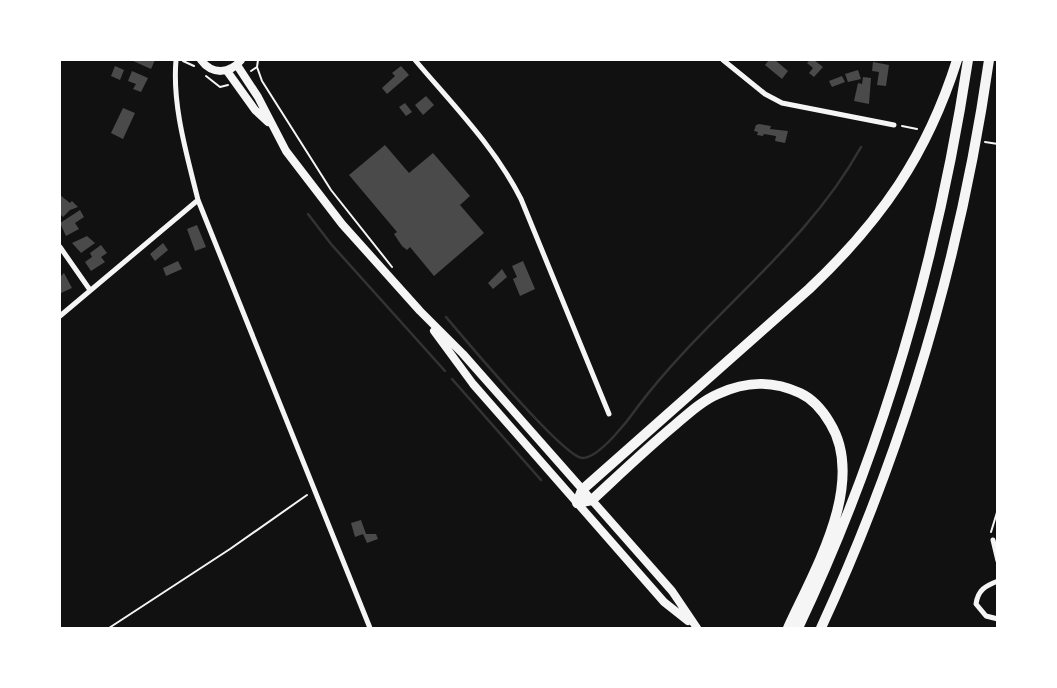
<svg xmlns="http://www.w3.org/2000/svg" width="1057" height="688" font-family="'Zilla Slab',serif">
	<style>
		.lines { fill: none; stroke-linecap: round; stroke-linejoin: round }
		.stream { stroke: #333; stroke-width: 2.5 }
		.building { fill: #4a4a4a }
		.path { stroke: #f5f5f5; stroke-width: 2 }
		.minor { stroke: #f5f5f5; stroke-width: 5 }
		.secondary { stroke: #f5f5f5; stroke-width: 8 }
		.motorway { stroke: #f5f5f5; stroke-width: 10 }
	</style>
	<rect width="100%" height="100%" fill="#111"/>
	<g class="lines">
		<path class="stream" d="M308 214 331 244 445 371
			M446 317C464 338 562 456 582 458 599 459 630 418 639 405 708 314 805 248 861 147
			M452 379 541 480"/>
	</g>
	<path class="building" d="M131 60H155L151 69Z
		M769 60H775L788 71 782 79 765 65Z
		M810 60H814L823 67 814 77 809 73 813 68 807 63Z
		M873 62 889 65 886 86 877 85 879 72 872 71Z
		M115 66 124 70 120 80 111 76Z
		M401 66 409 75 387 94 382 88 395 76 392 73Z
		M858 70 861 79 848 82 845 74Z
		M132 71 148 78 141 92 133 89 136 84 128 81Z
		M842 76 845 82 832 87 829 81Z
		M863 77 871 78 869 104 854 101 858 83 862 84Z
		M426 96 434 105 423 115 415 105Z
		M405 103 412 112 406 116 399 107Z
		M123 108 135 113 123 139 111 133Z
		M759 124 771 126 770 129 788 131 785 143 775 141 776 136 764 134 763 136 757 135 758 132 754 131 756 125Z
		M385 145 409 173 433 153 470 196 460 205 484 233 434 276 410 247 407 250 402 246 394 234 397 232 349 175Z
		M60 195 70 203 72 201 78 207 70 210 63 217 60 214Z
		M80 210 84 217 75 223 79 229 66 236 60 223Z
		M197 225 206 247 195 251 187 229Z
		M87 236 95 243 81 253 72 243Z
		M163 243 168 250 155 261 150 254Z
		M101 245 107 253 101 257 105 262 91 271 85 262 92 257 90 253Z
		M178 261 182 269 166 276 163 268Z
		M523 261 535 289 520 296 513 279 517 277 512 266Z
		M502 269 507 277 493 289 488 283Z
		M64 273 72 288 61 293 60 277Z
		M361 520 366 534H376L378 539 367 543 363 534 355 537 351 523Z"/>
	<g class="lines">
		<path class="path" d="M183 61 194 66
			M257 67 262 81 331 190 392 267
			M251 71 257 67 258 60
			M206 76 220 87 228 85
			M902 126 917 129
			M985 142 998 144
			M991 532 998 509
			M109 628 230 549 307 495"/>
		<path class="minor" d="M176 60C172 106 187 155 198 200L370 628
			M415 60C453 105 494 146 521 199L609 414
			M723 60 765 94 782 103 894 125
			M60 247 90 290
			M60 316 198 200
			M993 540 998 561
			M998 581C985 586 978 590 976 604L986 616 998 619"/>
		<path class="secondary" d="M201 60C212 75 230 74 241 60
			M237 65 258 97 286 151 342 224 420 311 463 354 672 591 697 628
			M227 71 255 110 268 122
			M434 331 473 384 664 602 688 621"/>
		<path class="motorway" d="M788 628C814 571 867 483 830 423 823 411 813 399 800 393 772 380 746 381 718 394 702 401 689 413 675 425 646 449 619 475 592 500L577 503 582 490 809 289C881 221 927 155 957 60
			M798 628C883 449 938 256 968 60
			M821 628C904 448 961 256 989 60"/>
	</g>
	<rect width="1057" height="688" fill="none" stroke="#ffffff" stroke-width="122"/>
</svg>
